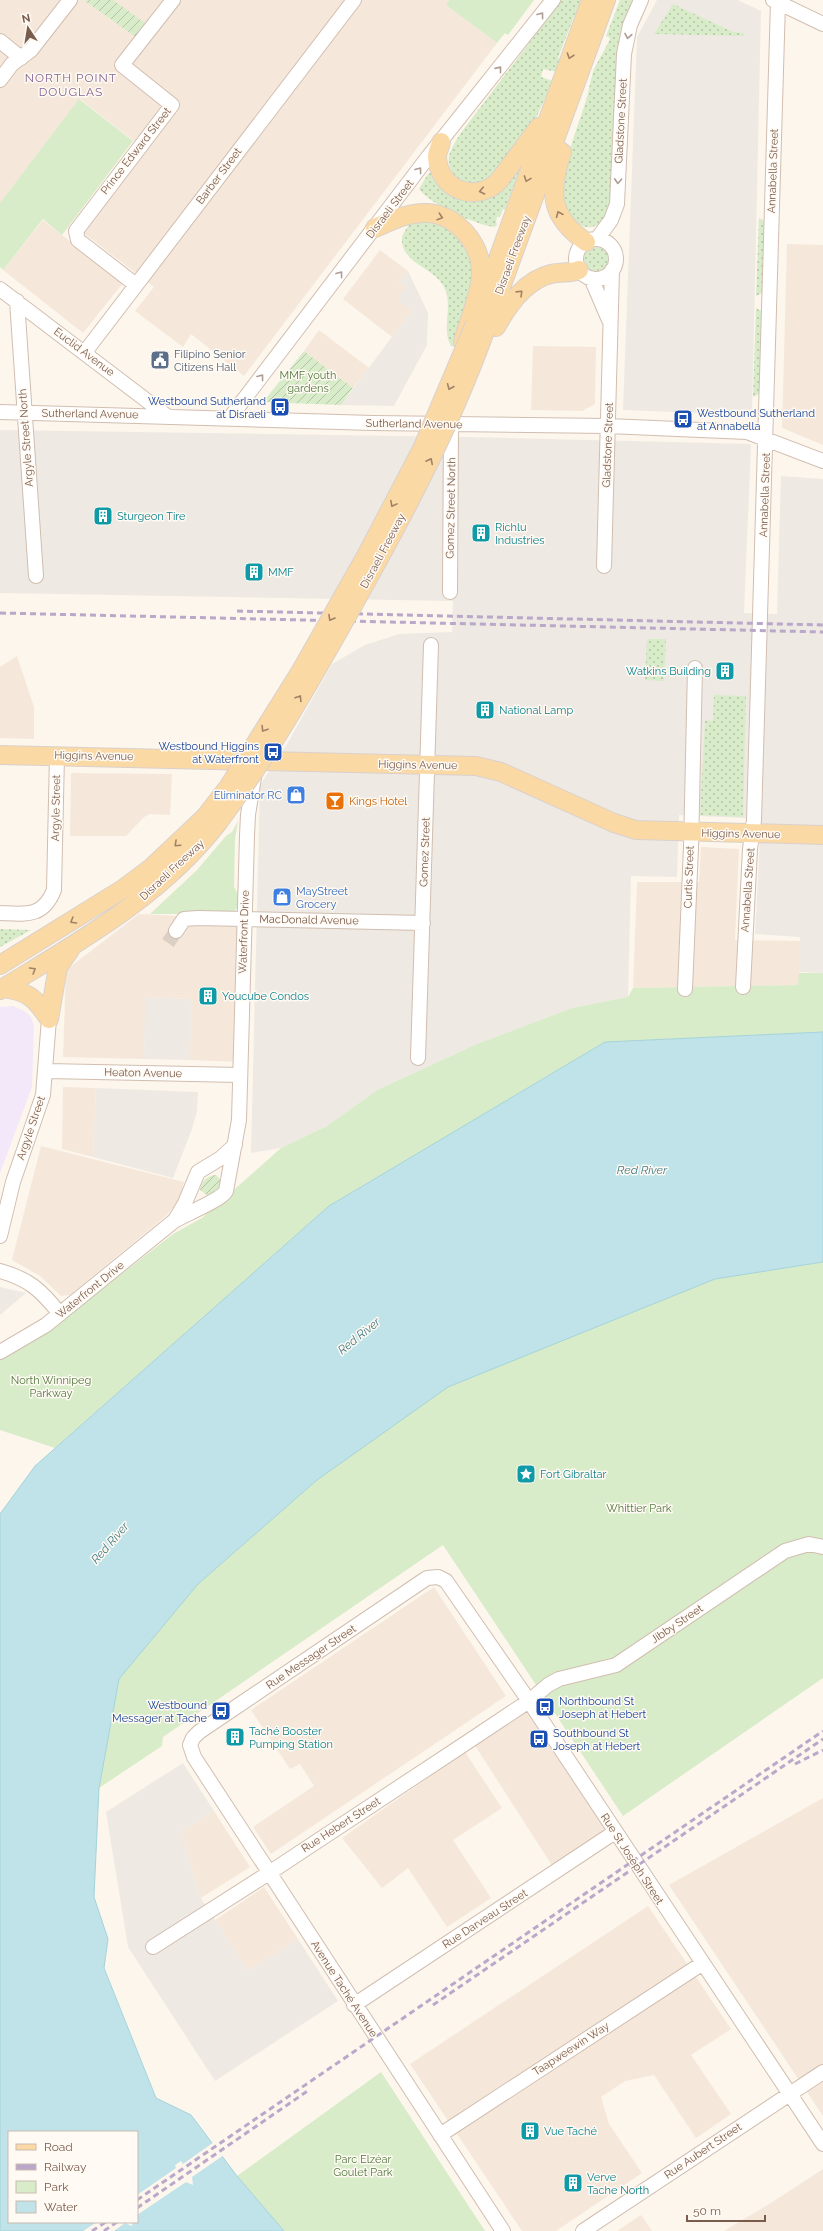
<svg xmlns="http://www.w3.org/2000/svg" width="823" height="2231" font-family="Raleway,sans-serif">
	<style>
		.residential { fill: #f5e8da }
		.industrial { fill: #efe9e4 }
		.education { fill: #f3e8fa }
		.grass { fill: url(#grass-dots) }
		.park { fill: #d8ecc9 }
		.garden { fill: url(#garden-furrows) }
		.water { fill: #bfe3e8; stroke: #a5d3da; fill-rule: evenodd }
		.pier { fill: #fdf6ec }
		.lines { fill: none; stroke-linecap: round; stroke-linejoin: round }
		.minor-tunnel { stroke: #dcd0c4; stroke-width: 14; stroke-dasharray: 14 7; stroke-linecap: butt }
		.minor-casing { stroke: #d1beb0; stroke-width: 16 }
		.major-casing { stroke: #dad1cd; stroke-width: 20 }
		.minor { stroke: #fff; stroke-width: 14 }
		.major { stroke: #fbd9a5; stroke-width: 18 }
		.rail { stroke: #b9a8c9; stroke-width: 3; stroke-dasharray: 6 4; stroke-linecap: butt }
		.major-bridge-casing { stroke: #dad1cd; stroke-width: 20; stroke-linecap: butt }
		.major-bridge { stroke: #fbd9a5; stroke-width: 18 }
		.oneway { stroke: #af9d94 }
		.oneway2 { stroke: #a18267 }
		.labels { text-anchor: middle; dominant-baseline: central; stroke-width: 3; stroke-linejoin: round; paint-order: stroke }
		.street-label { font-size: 11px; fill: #7a5c4d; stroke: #fffaf3 }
		.service-label { font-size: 11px; fill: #4e5e75; stroke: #fffaf3; text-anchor: start }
		.park-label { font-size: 11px; fill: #537a41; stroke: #fffaf3 }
		.transit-label { font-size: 11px; fill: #164399; stroke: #fffaf3; text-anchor: end }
		.culture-label { font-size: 11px; fill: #0d838f; stroke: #fffaf3; text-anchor: start }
		.shop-label { font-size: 11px; fill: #366cbe; stroke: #fffaf3; text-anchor: end }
		.food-label { font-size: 11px; fill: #c56008; stroke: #fffaf3; text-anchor: start }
		.neighbourhood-label { font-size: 12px; letter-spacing: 1px; fill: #846695; stroke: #fffaf3 }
		.water-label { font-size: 12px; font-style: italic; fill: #437c86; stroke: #fffaf3 }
	</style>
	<defs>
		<pattern id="grass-dots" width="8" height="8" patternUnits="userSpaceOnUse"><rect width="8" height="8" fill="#d8ecc9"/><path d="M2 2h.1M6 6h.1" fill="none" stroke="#b4c2a5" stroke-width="1.8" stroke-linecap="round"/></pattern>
		<pattern id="garden-furrows" width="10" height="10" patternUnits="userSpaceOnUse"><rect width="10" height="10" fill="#d8ecc9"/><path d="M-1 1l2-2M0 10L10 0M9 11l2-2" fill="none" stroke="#b4c2a5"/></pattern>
	</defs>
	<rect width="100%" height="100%" fill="#fdf6ec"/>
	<path class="residential" d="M0 0H449L446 5 497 43 244 376 191 334 183 347 135 311 154 287 81 231 143 148 80 99 0 203Z
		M43 220 123 283 83 333 3 270Z
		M787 244 823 245V445L782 428Z
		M380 250 408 271 399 282 406 287 412 310 392 337 343 299Z
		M319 330 369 368 353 388 304 351Z
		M533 346 596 347 595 404 582 411 531 410Z
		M17 656 34 707V739L0 738V667Z
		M71 773 172 774 170 815 150 814 144 817 126 836H70Z
		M701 847 739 849 735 940 801 941 799 985 633 988 637 882H699Z
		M139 914 241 919V1062L190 1060 191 999 146 997 144 1059 63 1057 66 970Z
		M63 1087 96 1088 93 1157 62 1149Z
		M41 1146 184 1182 180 1198 168 1214 70 1295 61 1296 40 1276 12 1260Z
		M434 1587 506 1696 271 1854 253 1827 314 1786 300 1764 290 1769 251 1710Z
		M527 1709 608 1831 553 1867 474 1744Z
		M465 1752 502 1808 453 1840 491 1898 447 1927 408 1868 382 1888 342 1838Z
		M823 1798V2116L669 1885Z
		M214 1811 250 1867 201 1898 181 1832Z
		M264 1887 298 1939 248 1971 215 1920Z
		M648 1906 731 2029 691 2055 731 2114 696 2138 654 2075 625 2081 601 2097 609 2124 642 2173 556 2231H522L410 2064Z
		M823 2169V2231H724L774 2201Z
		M641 2215 652 2231H617Z"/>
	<path class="industrial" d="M657 0H738L761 11 752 415 623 410 637 37Z
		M408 271 428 313 427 345 394 406 341 405 412 310 397 299 406 287 399 282Z
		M0 430 465 437 751 444 744 613 777 614 781 476 823 479V973L799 972 800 937 755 934 761 819 679 815 677 877 631 876 628 997 572 1008 477 1044 377 1090 327 1126 281 1148 251 1153 260 785 287 744 332 664 365 645 399 634 452 632 453 601 0 593Z
		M145 997 191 999 190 1060 144 1059Z
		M96 1088 198 1092 197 1111 192 1129 173 1178 93 1157Z
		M0 1287 26 1293 0 1315Z
		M183 1763 214 1811 181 1832 201 1898 248 1971 298 1939 338 2001 215 2081 128 1947 106 1812Z"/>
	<path class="education" d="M13 1006 24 1011 31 1017 34 1026 32 1087 0 1173V1007Z"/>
	<path class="grass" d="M562 0H586L580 16 575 14 558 58 562 60 557 72 543 69 541 77 553 81 531 129 490 184 459 183C443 161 447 156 460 134Z
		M620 0H636L612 192C610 201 608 213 602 221 584 240 563 212 563 194 562 162 578 128 587 97 590 87 591 74 596 65 600 58 605 49 609 41L610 38 606 36Z
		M673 4 733 32 744 33V36L654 34Z
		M523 162 505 210 503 209 500 217H497L496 222 497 225 494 227C474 224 431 205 419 189L428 174 434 171 482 200C502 196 511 178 523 162Z
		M759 218 766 222 764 292 756 296Z
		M415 221C456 224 458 233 476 267L455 347 451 346C441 328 453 308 445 289 437 268 401 264 402 239 402 232 408 229 409 223Z
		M584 259a12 12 0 1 1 24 0a12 12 0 1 1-24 0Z
		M756 308 763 312 761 393 753 397Z
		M647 639H666L664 681 645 680Z
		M714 695 746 696 743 817 700 815 705 720 713 721Z
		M0 929 31 930 0 947Z"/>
	<path class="park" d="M449 0H534L508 35 505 33 497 43 446 5Z
		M79 99 133 141 62 235 43 219 3 270 0 267V203Z
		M238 821 235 839 234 887 238 894V906L235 911 228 914H150L197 870 226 836 232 832Z
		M799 973H823V1032L605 1042 329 1206 55 1448 0 1430V1359L39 1338 173 1234 202 1218 281 1148 327 1126 377 1090 477 1044 572 1008 628 997 633 988 798 985Z
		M823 1262V1678L623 1816 443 1545 163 1737 162 1746 99 1788 119 1679 198 1584 317 1480 448 1386 715 1279Z
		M381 2072 485 2231H284L237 2176Z"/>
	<path class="garden" d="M87 0H113L145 23 136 37 85 1Z
		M304 351 353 388 341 405 263 402Z
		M216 1175 221 1180 220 1190 208 1196 200 1190C201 1182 207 1175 216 1175Z"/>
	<path class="water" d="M823 1032V1262L715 1279 448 1387 317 1480 198 1584 119 1679 99 1788 94 1897 108 1939 104 1968 156 2098 191 2115 237 2176 284 2231H0V1514L35 1466 329 1206 605 1042ZM9 2132H137V2222H9Z"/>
	<path class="pier" d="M214 2142 224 2155 192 2177 193 2185 186 2182 137 2215V2195L176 2168 175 2165 181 2161 183 2164Z
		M97 2222H133L132 2226 125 2223 114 2231H83Z"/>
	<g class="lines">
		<path class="minor-tunnel" d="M168 943 176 931"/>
		<g class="minor-casing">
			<path id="minor" d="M773 0 823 24
				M0 41 21 58
				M0 80 12 64 31 50 70 0
				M597 239 611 220 617 204 624 54 630 25 641 0
				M576 259a20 20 0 1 1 40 0a20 20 0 1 1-40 0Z
				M591 278 609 320
				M136 285 78 240 76 231 172 105 122 65 173 0
				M0 289 167 416
				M17 301 36 576
				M85 352 354 0
				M0 412 373 423 608 426 747 432 823 461
				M229 419 428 157 553 0
				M604 566 612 270
				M450 592 451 425
				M0 913C25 914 43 918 54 890L57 755
				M176 931 184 919 198 918 423 923
				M743 987 750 849 754 820 778 2
				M685 989 691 847 695 668
				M418 1058 431 645
				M47 1071 240 1075
				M175 1220 185 1203 198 1172 221 1158 235 1145
				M0 1236 13 1182 43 1095 49 1019
				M0 1271C29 1279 41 1290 60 1314
				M0 1352 46 1325 174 1221C186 1214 221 1200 226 1191L239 1120 247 836 248 815 255 771
				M153 1947 269 1873 466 1743 529 1701 548 1685 559 1679 616 1665 785 1551 809 1544 823 1547
				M354 2005 615 1832
				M440 2135 703 1963
				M503 2231 194 1757 190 1745 193 1738 199 1732 427 1578 438 1577 446 1581 529 1701 823 2144
				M583 2231 823 2072"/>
		</g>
		<g class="major-casing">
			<path id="major" d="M441 142C440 147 437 152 437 157 439 190 475 203 498 182L539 127
				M562 152C549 192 549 216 586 242
				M375 228C392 220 409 212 428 213 457 215 482 245 481 274 481 293 468 322 463 342
				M480 309 591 0
				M496 327C508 305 525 280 551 274 561 271 570 274 579 270
				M485 331 606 0
				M0 755 476 766 501 772 614 823 636 830 823 835
				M0 965 123 889 151 868 205 817
				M4 988C29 992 35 998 49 1019
				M0 990C78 942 159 898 217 824
				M49 1019 58 967 70 950"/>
		</g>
		<use href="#minor" class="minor"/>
		<use href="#major" class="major"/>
		<path class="rail" d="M237 611 823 625
			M0 613 823 632
			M795 1764 823 1750
			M433 2005 823 1739
			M137 2200 823 1731
			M137 2208 309 2090
			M92 2231 106 2222
			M104 2231 117 2222"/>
		<g class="major-bridge-casing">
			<path id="major-bridge" d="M205 817 229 786 302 669 366 556 422 449 475 324
				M217 824C266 759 307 687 347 616 399 524 449 431 485 331"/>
		</g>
		<use href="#major-bridge" class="major-bridge"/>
	</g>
	<defs><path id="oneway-chevron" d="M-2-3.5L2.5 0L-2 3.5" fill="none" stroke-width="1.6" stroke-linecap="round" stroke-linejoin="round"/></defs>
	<g class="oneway">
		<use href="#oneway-chevron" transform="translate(541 15) rotate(-53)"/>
		<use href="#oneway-chevron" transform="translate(628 36) rotate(101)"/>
		<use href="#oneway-chevron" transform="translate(499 69) rotate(-51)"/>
		<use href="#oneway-chevron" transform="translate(419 170) rotate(-53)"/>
		<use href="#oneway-chevron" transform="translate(618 181) rotate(93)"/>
		<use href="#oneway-chevron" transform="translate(340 274) rotate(-53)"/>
		<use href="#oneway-chevron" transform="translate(261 377) rotate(-53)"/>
	</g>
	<g class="oneway2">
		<use href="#oneway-chevron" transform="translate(570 56) rotate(109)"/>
		<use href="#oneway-chevron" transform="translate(527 179) rotate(110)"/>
		<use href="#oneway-chevron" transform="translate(482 191) rotate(168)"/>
		<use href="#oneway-chevron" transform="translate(559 214) rotate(-113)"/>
		<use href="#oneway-chevron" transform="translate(440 217) rotate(18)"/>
		<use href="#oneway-chevron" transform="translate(520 293) rotate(-44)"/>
		<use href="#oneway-chevron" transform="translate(450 387) rotate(113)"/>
		<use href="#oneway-chevron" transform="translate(430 461) rotate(-63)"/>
		<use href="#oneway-chevron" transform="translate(393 504) rotate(118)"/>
		<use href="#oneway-chevron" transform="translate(331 618) rotate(120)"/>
		<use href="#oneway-chevron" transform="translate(299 698) rotate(-58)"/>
		<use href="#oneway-chevron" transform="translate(264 729) rotate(122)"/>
		<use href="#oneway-chevron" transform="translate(177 844) rotate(137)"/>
		<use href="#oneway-chevron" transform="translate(73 921) rotate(149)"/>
		<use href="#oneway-chevron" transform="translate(33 970) rotate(-31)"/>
	</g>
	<defs>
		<g id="civic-square" transform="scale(1)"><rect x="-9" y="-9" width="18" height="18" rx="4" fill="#5c6f8a" stroke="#fffaf3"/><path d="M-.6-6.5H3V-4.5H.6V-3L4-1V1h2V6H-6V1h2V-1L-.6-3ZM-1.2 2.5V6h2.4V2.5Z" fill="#fff"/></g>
		<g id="bus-square" transform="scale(1)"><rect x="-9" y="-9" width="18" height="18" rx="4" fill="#1a4fb4" stroke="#fffaf3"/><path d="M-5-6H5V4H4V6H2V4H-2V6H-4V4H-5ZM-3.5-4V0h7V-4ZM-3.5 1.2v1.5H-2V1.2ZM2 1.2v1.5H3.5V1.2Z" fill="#fff"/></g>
		<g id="building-square" transform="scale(1)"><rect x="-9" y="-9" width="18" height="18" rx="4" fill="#0f9aa8" stroke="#fffaf3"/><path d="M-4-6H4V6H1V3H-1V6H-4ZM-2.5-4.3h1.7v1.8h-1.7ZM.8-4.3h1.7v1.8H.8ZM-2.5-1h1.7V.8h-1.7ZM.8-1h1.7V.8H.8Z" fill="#fff"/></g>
		<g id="shop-square" transform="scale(1)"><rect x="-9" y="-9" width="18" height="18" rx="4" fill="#3f7fe0" stroke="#fffaf3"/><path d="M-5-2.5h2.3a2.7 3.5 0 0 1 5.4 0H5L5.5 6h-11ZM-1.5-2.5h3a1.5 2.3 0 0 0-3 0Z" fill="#fff"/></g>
		<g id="bar-square" transform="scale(1)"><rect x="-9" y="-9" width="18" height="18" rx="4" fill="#e8710a" stroke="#fffaf3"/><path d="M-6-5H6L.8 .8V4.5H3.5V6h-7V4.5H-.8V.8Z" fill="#fff"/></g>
		<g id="sight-square" transform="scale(1)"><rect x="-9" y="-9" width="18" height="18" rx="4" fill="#0f9aa8" stroke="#fffaf3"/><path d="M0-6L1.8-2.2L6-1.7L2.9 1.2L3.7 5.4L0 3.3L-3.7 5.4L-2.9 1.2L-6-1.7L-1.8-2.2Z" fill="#fff"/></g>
	</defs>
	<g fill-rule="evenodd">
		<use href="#civic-square" x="160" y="360"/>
		<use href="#bus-square" x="280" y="407"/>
		<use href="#bus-square" x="683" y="419"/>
		<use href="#building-square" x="103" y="516"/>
		<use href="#building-square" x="481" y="533"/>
		<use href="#building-square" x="254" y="572"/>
		<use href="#building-square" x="725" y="671"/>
		<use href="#building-square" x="485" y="710"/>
		<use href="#bus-square" x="273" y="752"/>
		<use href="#shop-square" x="296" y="795"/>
		<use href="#bar-square" x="335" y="801"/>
		<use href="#shop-square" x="282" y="897"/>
		<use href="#building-square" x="208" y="996"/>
		<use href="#sight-square" x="526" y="1474"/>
		<use href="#bus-square" x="545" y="1707"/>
		<use href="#bus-square" x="221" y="1711"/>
		<use href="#building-square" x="235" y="1737"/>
		<use href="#bus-square" x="539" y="1739"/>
		<use href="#building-square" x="530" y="2131"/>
		<use href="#building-square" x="573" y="2183"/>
	</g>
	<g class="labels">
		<g class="street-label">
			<text transform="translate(621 121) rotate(-87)">Gladstone Street</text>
			<text transform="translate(136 151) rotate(-52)">Prince Edward Street</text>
			<text transform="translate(773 171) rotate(-88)">Annabella Street</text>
			<text transform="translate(219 176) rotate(-53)">Barber Street</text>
			<text transform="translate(390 209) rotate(-53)">Disraeli Street</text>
			<text transform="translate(513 255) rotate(-70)">Disraeli Freeway</text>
			<text transform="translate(84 352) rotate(37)">Euclid Avenue</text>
			<text transform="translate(90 414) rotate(1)">Sutherland Avenue</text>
			<text transform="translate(414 424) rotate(1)">Sutherland Avenue</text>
			<text transform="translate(26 438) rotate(-94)">Argyle Street North</text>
			<text transform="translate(608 445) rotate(-88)">Gladstone Street</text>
			<text transform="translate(765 495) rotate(-88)">Annabella Street</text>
			<text transform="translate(451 508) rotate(-89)">Gomez Street North</text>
			<text transform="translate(383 551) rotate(-62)">Disraeli Freeway</text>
			<text transform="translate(94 756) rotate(1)">Higgins Avenue</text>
			<text transform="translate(418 765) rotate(1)">Higgins Avenue</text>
			<text transform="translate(56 808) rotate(-89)">Argyle Street</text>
			<text transform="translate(741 834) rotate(1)">Higgins Avenue</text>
			<text transform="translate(425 852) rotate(-88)">Gomez Street</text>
			<text transform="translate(172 870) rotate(-43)">Disraeli Freeway</text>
			<text transform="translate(689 877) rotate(-88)">Curtis Street</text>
			<text transform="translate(748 890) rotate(-86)">Annabella Street</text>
			<text transform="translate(309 920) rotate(1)">MacDonald Avenue</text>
			<text transform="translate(244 932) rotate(-88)">Waterfront Drive</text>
			<text transform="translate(143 1073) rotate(1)">Heaton Avenue</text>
			<text transform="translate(31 1128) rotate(-71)">Argyle Street</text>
			<text transform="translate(90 1290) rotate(-39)">Waterfront Drive</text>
			<text transform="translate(677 1624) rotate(-34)">Jibby Street</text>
			<text transform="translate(311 1657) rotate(-34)">Rue Messager Street</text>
			<text transform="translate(341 1825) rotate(-33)">Rue Hebert Street</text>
			<text transform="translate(632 1859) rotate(57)">Rue St Joseph Street</text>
			<text transform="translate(485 1919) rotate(-33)">Rue Darveau Street</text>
			<text transform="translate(344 1989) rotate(57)">Avenue Taché Avenue</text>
			<text transform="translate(571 2049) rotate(-33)">Taapweewin Way</text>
			<text transform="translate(703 2151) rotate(-34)">Rue Aubert Street</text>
		</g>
		<g class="service-label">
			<text x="174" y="354">Filipino Senior<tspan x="174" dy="13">Citizens Hall</tspan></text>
		</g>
		<g class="park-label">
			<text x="308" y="375">MMF youth<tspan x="308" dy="13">gardens</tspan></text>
			<text x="51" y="1380">North Winnipeg<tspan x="51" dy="13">Parkway</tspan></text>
			<text x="639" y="1508">Whittier Park</text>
			<text x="363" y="2159">Parc Elzéar<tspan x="363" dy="13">Goulet Park</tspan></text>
		</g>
		<g class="transit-label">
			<text x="266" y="401">Westbound Sutherland<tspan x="266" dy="13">at Disraeli</tspan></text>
			<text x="697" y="413" text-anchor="start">Westbound Sutherland<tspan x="697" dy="13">at Annabella</tspan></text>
			<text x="259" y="746">Westbound Higgins<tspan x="259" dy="13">at Waterfront</tspan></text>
			<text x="559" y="1701" text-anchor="start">Northbound St<tspan x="559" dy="13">Joseph at Hebert</tspan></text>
			<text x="207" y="1705">Westbound<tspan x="207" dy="13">Messager at Tache</tspan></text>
			<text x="553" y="1733" text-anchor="start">Southbound St<tspan x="553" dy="13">Joseph at Hebert</tspan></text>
		</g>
		<g class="culture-label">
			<text x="117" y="516">Sturgeon Tire</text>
			<text x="495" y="527">Richlu<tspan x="495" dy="13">Industries</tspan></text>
			<text x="268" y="572">MMF</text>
			<text x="711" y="671" text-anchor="end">Watkins Building</text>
			<text x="499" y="710">National Lamp</text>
			<text x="222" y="996">Youcube Condos</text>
			<text x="540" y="1474">Fort Gibraltar</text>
			<text x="249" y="1731">Taché Booster<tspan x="249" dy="13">Pumping Station</tspan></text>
			<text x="544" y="2131">Vue Taché</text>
			<text x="587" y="2177">Verve<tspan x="587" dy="13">Tache North</tspan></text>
		</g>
		<g class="shop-label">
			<text x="282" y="795">Eliminator RC</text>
			<text x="296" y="891" text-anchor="start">MayStreet<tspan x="296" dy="13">Grocery</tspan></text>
		</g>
		<g class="food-label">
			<text x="349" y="801">Kings Hotel</text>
		</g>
		<g class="neighbourhood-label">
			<text x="71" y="78">NORTH POINT<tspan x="71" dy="14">DOUGLAS</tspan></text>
		</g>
		<g class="water-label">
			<text x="642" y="1170">Red River</text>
			<text transform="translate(359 1336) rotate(-39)">Red River</text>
			<text transform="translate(110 1543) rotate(-49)">Red River</text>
		</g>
	</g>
	<rect x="8" y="2131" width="130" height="92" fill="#fffaf3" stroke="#cabbb1"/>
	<rect x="16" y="2144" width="20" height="6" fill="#fbd9a5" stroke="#cabbb1"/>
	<text x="44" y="2151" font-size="12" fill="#7a5c4d">Road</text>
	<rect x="16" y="2164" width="20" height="6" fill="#b9a8c9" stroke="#cabbb1"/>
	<text x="44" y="2171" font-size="12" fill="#7a5c4d">Railway</text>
	<rect x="16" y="2181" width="20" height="12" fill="#d8ecc9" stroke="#cabbb1"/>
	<text x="44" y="2191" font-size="12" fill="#7a5c4d">Park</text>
	<rect x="16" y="2201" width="20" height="12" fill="#bfe3e8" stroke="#cabbb1"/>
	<text x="44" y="2211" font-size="12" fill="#7a5c4d">Water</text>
	<g transform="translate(28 28) rotate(348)" stroke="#fffaf3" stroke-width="3" paint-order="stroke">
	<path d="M0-3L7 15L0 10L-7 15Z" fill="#7a5c4d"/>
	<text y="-6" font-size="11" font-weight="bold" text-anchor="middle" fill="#7a5c4d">N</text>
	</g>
	<path d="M687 2215v6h78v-6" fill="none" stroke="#7a5c4d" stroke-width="2"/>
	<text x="693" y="2215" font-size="12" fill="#7a5c4d" stroke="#fffaf3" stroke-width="3" paint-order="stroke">50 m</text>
</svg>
